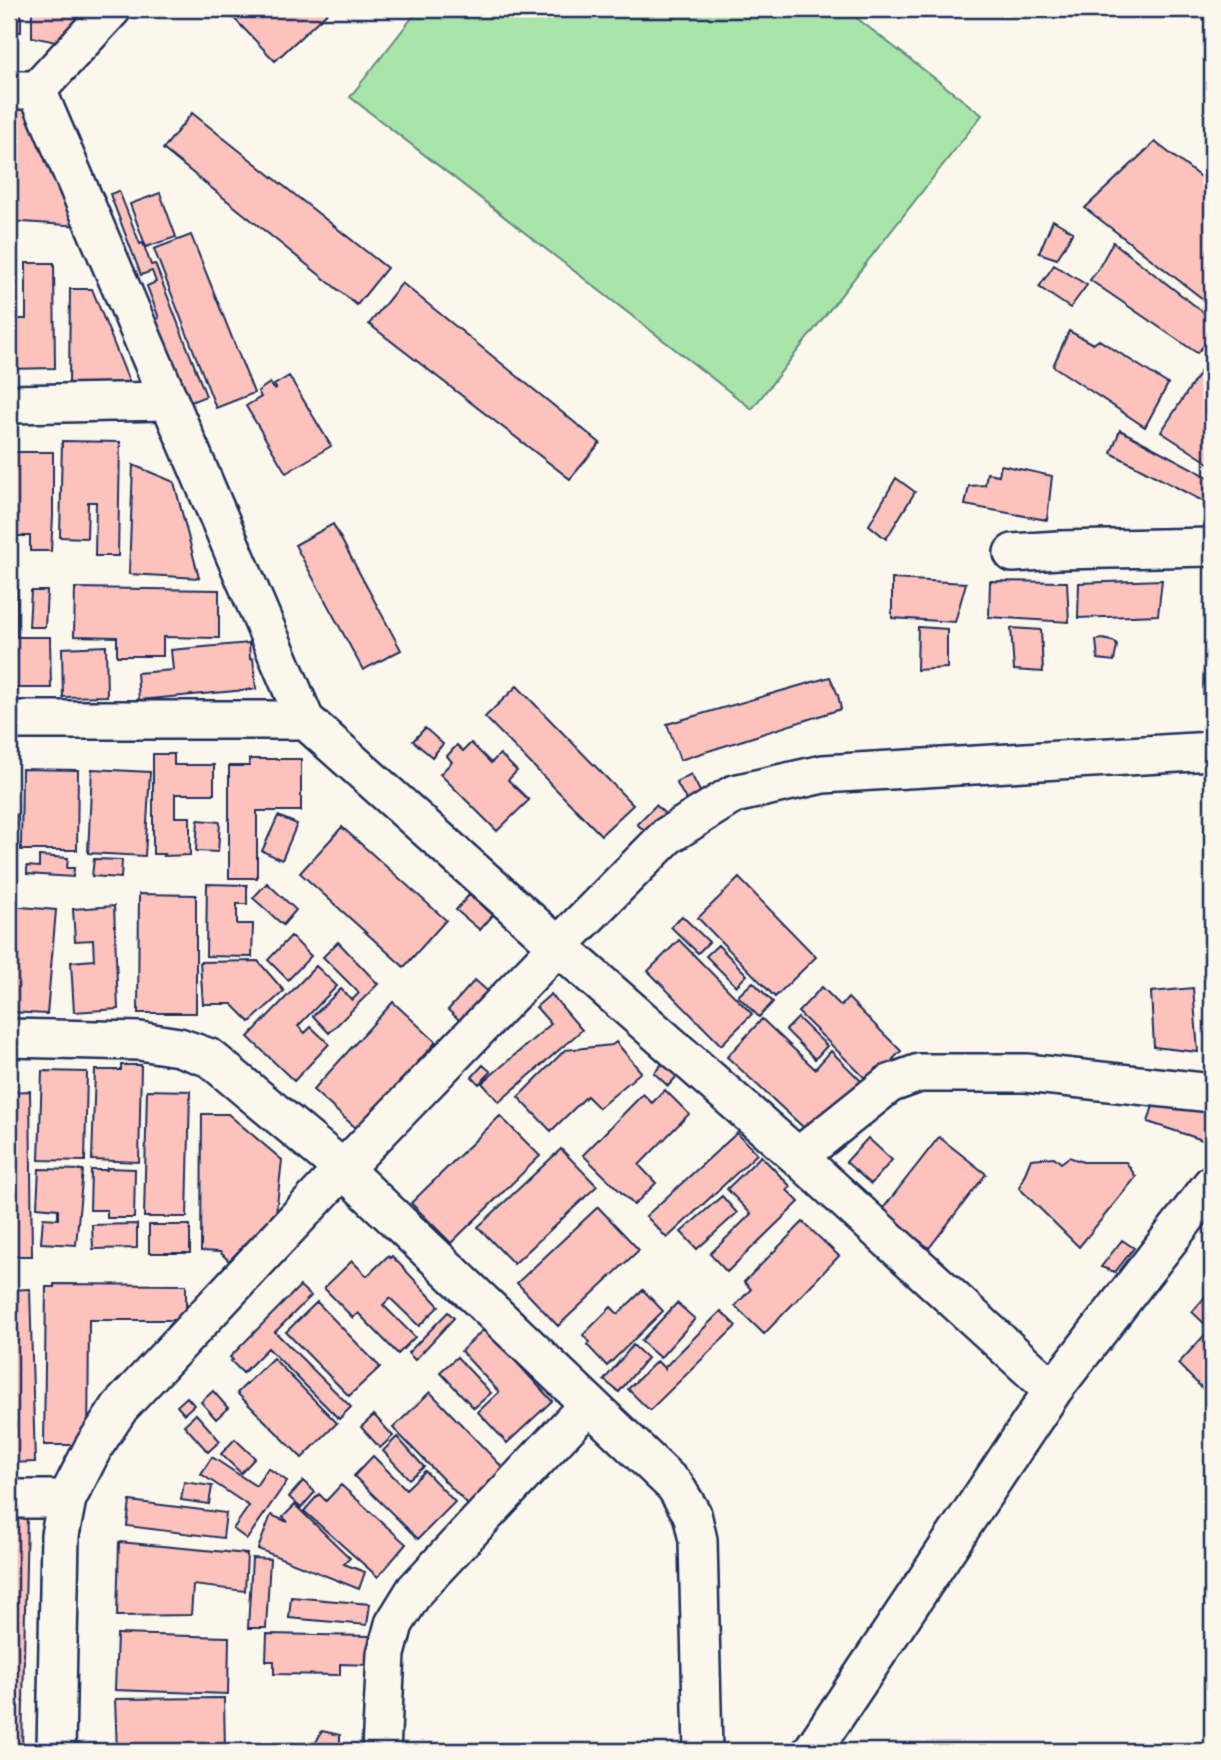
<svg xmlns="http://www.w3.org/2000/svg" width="1221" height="1760" font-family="Mynerve,sans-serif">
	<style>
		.green { fill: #a9e4a9; stroke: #628a84; stroke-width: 2 }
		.building { fill: #fec2bd; stroke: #1b2f5e; stroke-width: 2 }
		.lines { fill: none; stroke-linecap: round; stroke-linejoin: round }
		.minor-casing { stroke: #1b2f5e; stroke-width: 42 }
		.minor { stroke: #fbf7ec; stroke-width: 37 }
	</style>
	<rect width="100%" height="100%" fill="#fbf7ec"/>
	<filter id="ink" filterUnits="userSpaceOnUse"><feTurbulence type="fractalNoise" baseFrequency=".0143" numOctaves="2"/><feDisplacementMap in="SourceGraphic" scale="14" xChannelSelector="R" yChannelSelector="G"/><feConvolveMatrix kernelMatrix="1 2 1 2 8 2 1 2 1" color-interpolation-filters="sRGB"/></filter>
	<g filter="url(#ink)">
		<path class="green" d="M419 9H845L982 115 752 409 350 97Z"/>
		<path class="building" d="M9 9H21V32H9Z
			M32 9H86L61 43 32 37Z
			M225 9H331L275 61Z
			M34 109 80 226 9 221V111Z
			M192 113 387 268 357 305 163 149Z
			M1155 142 1212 186V306L1085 208Z
			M119 191 140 244 143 243 151 265 155 264 206 396 186 404 154 320 159 318 147 286 156 282 152 271 141 275 110 194Z
			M160 193 176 237 146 247 130 204Z
			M1053 220 1073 232 1057 259 1039 253Z
			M191 235 254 393 216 408 154 249Z
			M1113 242 1212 319V331L1209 340 1197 353 1090 280 1097 271Z
			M26 263H54L55 368 9 369V319H26Z
			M1054 265 1087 285 1070 308 1039 287Z
			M9 269H15L13 310 9 309Z
			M402 283 600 443 570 479 369 324Z
			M70 289H92L130 384 69 386Z
			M1069 331 1093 344 1099 340 1168 384 1145 427 1053 366Z
			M1212 354V465L1161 432Z
			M289 376 331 446 286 473 246 406 261 397 258 391 270 383 274 389 276 388 274 385Z
			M1120 430 1212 479V506L1111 453Z
			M62 441 120 442 118 556H95L96 502H88L87 538 60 537Z
			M9 452H53V516L51 551H30V536H9Z
			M133 465 174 482 199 578 129 574Z
			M1001 465 1052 476 1047 520 965 505 969 486 985 485 987 473 999 475Z
			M896 478 915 492 886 539 869 525Z
			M333 524 401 650 363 670 295 545Z
			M892 579 966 583 955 622 892 618Z
			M1162 580 1158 615 1078 618 1079 583Z
			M990 581 1067 582 1069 622 989 617Z
			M9 588H17V637H50L51 688H9Z
			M75 588 219 590V638L163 637V656H117V637L74 636Z
			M31 591H47L45 627H29Z
			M918 627 947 629V668L917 670Z
			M1011 628 1041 630 1043 672 1014 670Z
			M1205 634 1212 635V698L1203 697Z
			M1103 639 1115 642 1117 646 1114 661 1098 659 1096 640Z
			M249 643 250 659 253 658 256 689 139 700 137 673 173 670 171 650Z
			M106 646 107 696 63 697 62 648Z
			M830 677 838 695 841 709 680 760 667 724Z
			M517 686 633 805 601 835 485 717Z
			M425 728 443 744 432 757 413 741Z
			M471 743 491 763 500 754 517 771 508 780 529 800 497 831 440 774 452 762 447 756 457 745 463 751Z
			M153 754H174V765H214V794H175V817H190V855L164 856 165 854H153Z
			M249 759H301V811H257V878H229V766H249Z
			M22 769 78 770 77 850H21Z
			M92 769 150 772 145 856 88 853Z
			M691 774 703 797 689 805 676 782Z
			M656 805 669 818 651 837 637 824Z
			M9 815H16L14 845H9Z
			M278 816 297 824 282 860 262 851Z
			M198 820 220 822 218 852 196 851Z
			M342 827 446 920 404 967 300 873Z
			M39 856 68 858 67 868H74L73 877 27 874V866L39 867Z
			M94 859 122 860 121 878 92 876Z
			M739 878 816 957 775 997 698 918Z
			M267 883 296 910 283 925 253 898Z
			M207 884 247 885V904H237V924H253L252 957 206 956Z
			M139 894 196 895V1013H138Z
			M469 895 493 915 480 930 456 910Z
			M9 906 56 910 47 1014 9 1012Z
			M114 906 118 1009 74 1012 71 962 94 960 93 940 75 941 73 909Z
			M682 916 709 942 698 953 671 927Z
			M291 936 311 956 288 980 268 960Z
			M679 940 752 1014 721 1045 648 971Z
			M338 942 378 984 329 1033 313 1016 341 989 352 1000 359 993 323 957Z
			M718 945 747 975 736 986 706 956Z
			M258 961 284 991 250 1022 232 1004H203L200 962Z
			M316 966 337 986 298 1026 305 1033 311 1027 329 1044 294 1081 248 1037Z
			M475 980 492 995 465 1025 448 1010Z
			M753 982 773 1002 759 1017 738 996Z
			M822 987 841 1006 848 998 901 1051 893 1059 896 1061 872 1085 798 1012Z
			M1193 988 1198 1052 1154 1047 1151 992Z
			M551 994 582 1030 499 1102 482 1083 551 1024 536 1007Z
			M393 1002 436 1042 357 1129 313 1090Z
			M798 1018 827 1046 815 1059 786 1030Z
			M762 1019 815 1069 831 1051 866 1086 815 1138 727 1057Z
			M616 1042 641 1072 599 1108 587 1096 551 1131 518 1097 565 1050 612 1045Z
			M664 1062 678 1075 668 1086 654 1073Z
			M121 1065H141L139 1162 92 1160 95 1070H121Z
			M483 1065 491 1072 479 1084 472 1077Z
			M42 1071 87 1072 85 1161 39 1160Z
			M147 1090 190 1091 187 1217H144Z
			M665 1090 689 1114 639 1165 656 1183 634 1205 583 1155 643 1094 652 1103Z
			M30 1091 32 1256H9V1092Z
			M1156 1096 1204 1108 1212 1112V1143L1148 1122Z
			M202 1114H228L282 1160 276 1213 229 1261 220 1252 201 1251Z
			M500 1116 540 1156 451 1243 411 1203Z
			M737 1133 757 1154 667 1238 646 1216Z
			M939 1137 986 1174 929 1248 881 1211Z
			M868 1138 892 1160 871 1184 846 1162Z
			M561 1149 597 1186 514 1264 478 1227Z
			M761 1156 791 1187 787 1190 799 1202 727 1272 710 1254 751 1214 727 1189Z
			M1054 1157 1061 1163 1069 1157 1083 1162H1126L1136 1177 1079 1247 1019 1188 1031 1159Z
			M107 1168 135 1169 134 1218H107V1210H90L91 1170H107Z
			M39 1169 83 1170 76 1245 41 1243 43 1218 58 1219V1209L37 1207Z
			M722 1196 737 1213 697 1249 681 1232Z
			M598 1207 639 1250 558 1326 517 1283Z
			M803 1222 839 1256 764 1334 735 1306 751 1289 744 1282Z
			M137 1224V1248L93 1249 92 1225Z
			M149 1225H190V1253H149Z
			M1122 1240 1134 1248 1115 1272 1101 1267Z
			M388 1256 390 1258 392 1256 439 1306 419 1326 390 1298 383 1305 415 1337 398 1354 358 1313 353 1318 324 1288 352 1261 367 1276Z
			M54 1284 186 1285V1320H89L88 1445H44L46 1287H54Z
			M300 1286 311 1296 275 1332 351 1407 339 1419 268 1348 243 1373 231 1361 233 1360 230 1357Z
			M30 1289 35 1462 9 1463V1290Z
			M1212 1289V1319L1207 1326 1192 1312Z
			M643 1290 663 1311 607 1366 587 1345 589 1342 583 1335 611 1307 618 1314Z
			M317 1302 380 1367 349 1396 286 1332Z
			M677 1303 695 1319 660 1358 641 1341Z
			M721 1311 736 1326 650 1410 645 1406 628 1389 657 1361 665 1369V1367Z
			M448 1312 454 1318 415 1360 408 1353Z
			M1212 1327V1398L1178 1364Z
			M485 1328 552 1401 507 1443 478 1412 499 1392 461 1351Z
			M633 1345 647 1358 619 1392 604 1380Z
			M457 1357 491 1393 474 1408 440 1372Z
			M273 1358 337 1423 302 1458 237 1393Z
			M213 1391 228 1408 216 1419 201 1402Z
			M430 1392 507 1472 471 1508 393 1428Z
			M187 1397 194 1405 184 1414 177 1406Z
			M196 1414 220 1441 208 1452 184 1425Z
			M374 1415 393 1436 380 1448 361 1427Z
			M397 1437 424 1467 409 1479 383 1451Z
			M235 1439 255 1458 241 1473 221 1454Z
			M373 1456 406 1489 425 1471 455 1502 418 1539 354 1476Z
			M212 1457 256 1486 268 1468 287 1481 247 1539 233 1529 249 1506 201 1474Z
			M303 1481 315 1492 301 1508 289 1497Z
			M184 1482 212 1486 209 1504 181 1500Z
			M341 1485 406 1544 378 1577 304 1511 319 1494 326 1501Z
			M130 1501 226 1513 223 1538 127 1526Z
			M295 1505 350 1558 344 1564 365 1572 359 1589 258 1549 271 1515 288 1522 283 1517Z
			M9 1513 27 1515 22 1751H9Z
			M119 1542 247 1554 245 1591 193 1585 191 1615 117 1616Z
			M252 1558 270 1559 266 1628H248Z
			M291 1597 370 1604 367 1625 289 1618Z
			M117 1634 229 1637 228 1694 115 1690Z
			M267 1634 370 1636 369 1665 340 1664V1675L274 1674V1661H266Z
			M224 1698 225 1751H117L115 1699Z
			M322 1731 340 1735V1751H291V1743L314 1746Z"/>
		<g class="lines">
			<g class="minor-casing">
				<path id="minor" d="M9 90H37L112 9
					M37 90 305 720
					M9 404 168 401
					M1013 553 1058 550 1212 547
					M9 720H305L558 946 798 1157 1053 1390 1212 1184
					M9 1038 140 1041 179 1047 210 1058 343 1169 675 1486 692 1514 698 1540 703 1751
					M798 1157 889 1084 919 1073H1026L1212 1093
					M9 1499H67
					M56 1751 60 1535 67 1499 93 1448 120 1407 343 1169 558 946 667 836 734 794 823 774 1212 751
					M381 1751 386 1654 394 1624 415 1590 589 1404
					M812 1751 1053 1390"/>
			</g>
			<use href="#minor" class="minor"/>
		</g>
	</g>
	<rect width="1221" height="1760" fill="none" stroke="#fbf7ec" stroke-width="35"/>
	<rect x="18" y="18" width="1186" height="1725" fill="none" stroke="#1b2f5e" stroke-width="2.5" filter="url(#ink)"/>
</svg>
